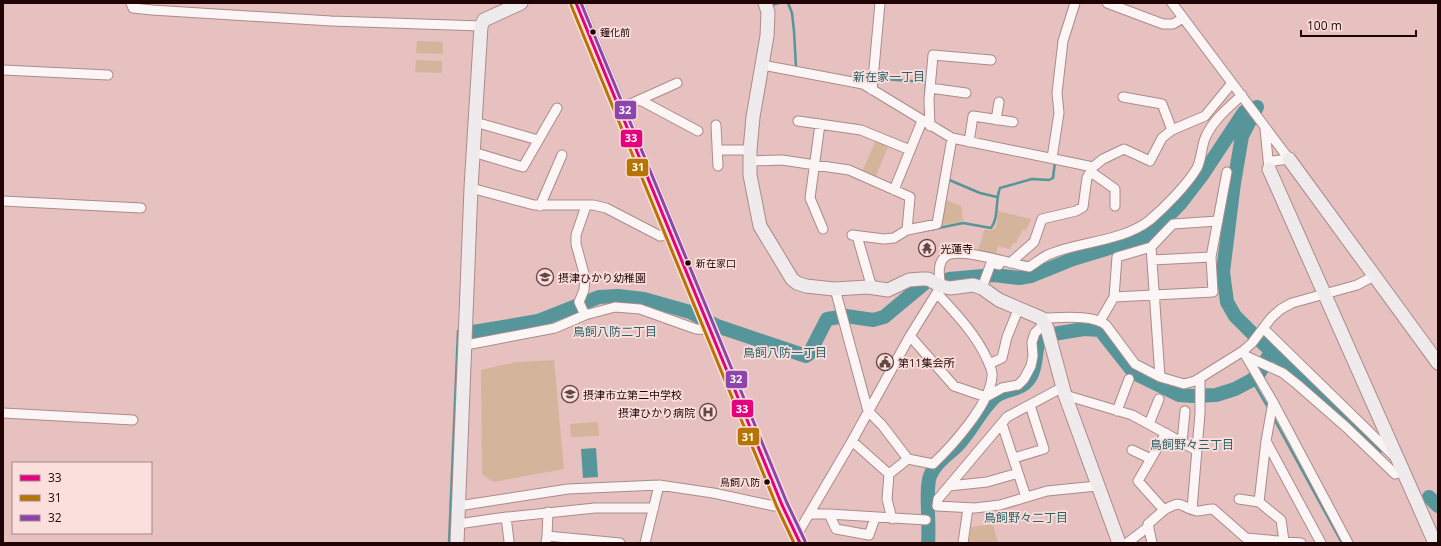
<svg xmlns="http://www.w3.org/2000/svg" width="1441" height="546" font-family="'Open Sans','Noto Sans JP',sans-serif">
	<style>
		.green { fill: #d4b59b }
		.water { fill: #56969a }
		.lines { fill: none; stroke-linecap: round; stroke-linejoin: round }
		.stream { stroke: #56969a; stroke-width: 2.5 }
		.river { stroke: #56969a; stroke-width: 14 }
		.street-casing { stroke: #aa8b8a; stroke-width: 11 }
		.secondary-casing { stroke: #aa8b8a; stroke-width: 15 }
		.primary-casing { stroke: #9c8e97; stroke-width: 16 }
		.street { stroke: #fbf6f5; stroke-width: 9 }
		.secondary { stroke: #efebed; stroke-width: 13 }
		.primary { stroke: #e3e0e5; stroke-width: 14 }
		.bus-1-casing { stroke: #fbdfdd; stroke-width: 6 }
		.bus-2-casing { stroke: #fbdfdd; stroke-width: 6 }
		.bus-3-casing { stroke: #fbdfdd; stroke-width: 6 }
		.bus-1 { stroke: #e5007d; stroke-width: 3 }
		.bus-2 { stroke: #b67502; stroke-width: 3 }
		.bus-3 { stroke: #8e44ad; stroke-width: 3 }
		.bus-dot { fill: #200405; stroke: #fbdfdd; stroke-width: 1.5 }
		.labels { text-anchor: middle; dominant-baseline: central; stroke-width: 3.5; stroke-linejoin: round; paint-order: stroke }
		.bus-label { font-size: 10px; fill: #200405; stroke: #fbdfdd; text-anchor: start }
		.poi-label { font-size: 11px; fill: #200405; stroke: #fbdfdd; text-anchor: start }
		.neighbourhood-label { font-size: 12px; fill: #286266; stroke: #fbdfdd }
		.line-badge { stroke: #fbdfdd; stroke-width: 1.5 }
		.badge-label { font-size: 11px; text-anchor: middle; font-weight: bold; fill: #fff }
	</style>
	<rect width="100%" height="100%" fill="#e6c1bf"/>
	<path class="green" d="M417 41 443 42V54L416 53Z
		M416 60 442 61V73L415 72Z
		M876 140 889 145 875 178 862 172Z
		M944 199 961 206 963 221 938 226Z
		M998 211 1031 219 1026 231 1023 229 1016 243H1013L1010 249 998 246 995 257 978 251 984 230H992L996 227Z
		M554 360 564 469 493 482 482 474 481 370 516 362Z
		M598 422 599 436 571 437 570 424Z
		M993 524 998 543H969L971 527Z"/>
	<path class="water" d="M596 448 598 477 583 478 581 449Z"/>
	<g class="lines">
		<path class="stream" d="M771 3 772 5 779 3
			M788 3 792 13 794 31 796 67H797
			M863 81 869 78 926 82 925 118
			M947 179 980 193 997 197
			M929 230 963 223 991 228C999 218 995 200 1000 188L1032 179 1049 180 1053 178 1055 162
			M1252 380 1269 409
			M1273 417 1342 543
			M449 543 458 331H462"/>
		<path class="river" d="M1257 107 1242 136 1234 183 1223 272 1227 302 1235 316 1255 336 1377 447
			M949 279 994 275 1019 278 1031 276 1073 259 1149 236 1180 204 1203 174 1244 112 1257 107
			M473 332 538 321 599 297 618 296 644 299 690 312 717 326 806 356 809 354 827 319 846 316 873 320 884 317 926 282
			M1429 497 1438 506
			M928 543C930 527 925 489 930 476 935 463 948 455 958 445 972 430 980 411 995 397 1006 388 1022 392 1031 376 1038 363 1034 349 1041 336L1084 329 1100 330 1134 373 1179 395 1193 396 1216 395 1235 389 1252 380 1260 372 1271 351"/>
		<g class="street-casing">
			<path id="street" d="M131 3 133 8 152 10 331 21 481 26
				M1107 3 1163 24H1173L1183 18
				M1172 3 1289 159
				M762 65 863 84 952 138 1093 167 1103 159 1124 149 1150 161 1162 138 1172 130 1205 116 1232 83
				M3 70 108 75
				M930 88 966 93
				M872 90 880 3
				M1123 97 1162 104 1172 130
				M640 100 698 131
				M619 109 677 83
				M996 120 999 102
				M798 121 861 130 910 150
				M475 122 538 140
				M820 124 810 198 823 229
				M716 125 718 166
				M930 126 929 100 933 55 991 60
				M1265 129 1269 169
				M969 142 973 116 1013 122
				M717 150H750
				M473 152 523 167 557 108
				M1052 158 1059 113 1057 93 1063 41 1075 3
				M750 161 782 160 849 170 910 197 907 230
				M1269 169 1273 161 1289 159
				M1091 172 1115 189V206
				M471 188 534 205H593L606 208 660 236 671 235
				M894 190 922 121
				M3 201 141 208
				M540 206 562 155
				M852 235 884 239 894 238 907 230 937 224 952 138
				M857 236 872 288
				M1151 247 1160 377
				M1152 260 1211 257
				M1010 263 1034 242 1042 219 1076 211 1083 207 1087 178 1093 167
				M982 288 991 263 999 265
				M835 289 868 411 882 425 908 459 933 464C952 446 991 403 992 376 993 371 989 364 987 359 975 333 956 314 937 293
				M1114 297 1213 292 1211 257 1227 172
				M585 315 579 302 584 290 585 277 576 244V235L586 206
				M1041 318C1060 318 1092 314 1106 325L1135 364 1160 377 1184 384 1195 381 1243 351 1252 343 1271 318 1281 309 1292 303 1357 285 1374 276
				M1100 321 1114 297 1117 257 1151 247 1173 224 1218 221
				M1264 329 1393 455
				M910 336 954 386 986 397 1002 388 1018 385 1024 379 1031 366 1033 356 1032 342 1035 333 1045 323
				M466 345 555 328 585 315 615 307 640 309 696 329 711 330
				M1243 351 1273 402 1348 543
				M1246 356 1283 373 1298 385 1346 427 1395 474 1403 471
				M989 364 1002 358 1007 337 1018 310
				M1063 387 1007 417 938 499 937 506 975 508 1000 505 1047 491 1097 486
				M1065 395 1132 415 1196 450
				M1117 411 1129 379
				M3 413 133 420
				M1002 424 1026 497
				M1149 424 1159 399
				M1166 433 1138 481 1164 510C1185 498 1179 508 1197 511 1202 511 1207 509 1213 509L1246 538 1301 543
				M852 441 889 474
				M1266 441 1321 543
				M1182 442 1185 411
				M1132 450 1151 459
				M1014 458 1044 449 1030 405
				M949 486 987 482 1018 473
				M1239 499 1259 502 1281 520 1284 541
				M1259 502 1266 441 1273 402
				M458 506 568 489 659 485
				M1192 509 1200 413V378
				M811 514H829L836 529 869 535 875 518
				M829 514 926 520
				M506 517 509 541
				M892 519 887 499 889 474 908 459
				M458 524 499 518 595 508H654
				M547 536 548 512
				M795 538 852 441 910 336 941 286C939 277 937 262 946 256 960 247 1012 264 1029 267 1036 263 1042 257 1050 254 1081 241 1122 242 1150 220 1165 207 1187 185 1197 168 1202 159 1201 146 1206 136 1214 119 1229 107 1242 95
				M546 543 547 536 620 543
				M645 543 659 485 713 493 774 506 782 505
				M963 543 968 508
				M1127 543 1148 527
				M1152 543 1148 524 1164 510"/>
		</g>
		<g class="secondary-casing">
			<path id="secondary" d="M765 3 768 12 767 36 753 117 750 150V175L760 226 792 279 797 283 806 286 834 289 868 287 888 290 909 280 922 279H928L941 286 950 288 973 285 982 288 999 300 1041 318 1047 328 1065 395 1119 543
				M1289 159 1438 363
				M1269 169 1435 543
				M457 543 471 188 481 26 484 20 521 3"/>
		</g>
		<g class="primary-casing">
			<path id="primary" d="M576 3 782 505 800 543"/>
		</g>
		<use href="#street" class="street"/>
		<use href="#secondary" class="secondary"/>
		<use href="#primary" class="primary"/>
		<g class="bus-1-casing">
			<path id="bus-1" d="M576 3 782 505 800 543"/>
		</g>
		<g class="bus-2-casing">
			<path id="bus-2" d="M571 5 777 507 794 543"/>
		</g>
		<g class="bus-3-casing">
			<path id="bus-3" d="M581 3 787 503 805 541"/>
		</g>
		<use href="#bus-1" class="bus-1"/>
		<use href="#bus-2" class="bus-2"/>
		<use href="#bus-3" class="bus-3"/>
	</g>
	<defs>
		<g id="temple-ring" transform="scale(0.9)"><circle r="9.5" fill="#fbdfdd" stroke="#654646" stroke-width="1.5"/><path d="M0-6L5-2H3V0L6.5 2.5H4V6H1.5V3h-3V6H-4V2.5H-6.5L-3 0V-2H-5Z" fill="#654646"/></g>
		<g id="school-ring" transform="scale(0.9)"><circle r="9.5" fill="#fbdfdd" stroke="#654646" stroke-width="1.5"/><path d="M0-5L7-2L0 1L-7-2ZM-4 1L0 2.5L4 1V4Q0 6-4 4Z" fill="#654646"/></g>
		<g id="civic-ring" transform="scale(0.9)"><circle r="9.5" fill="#fbdfdd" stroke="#654646" stroke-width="1.5"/><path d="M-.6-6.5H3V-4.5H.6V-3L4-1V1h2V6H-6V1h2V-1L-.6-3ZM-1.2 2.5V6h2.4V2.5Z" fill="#654646"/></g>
		<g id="hospital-ring" transform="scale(0.9)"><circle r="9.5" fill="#fbdfdd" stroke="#654646" stroke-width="1.5"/><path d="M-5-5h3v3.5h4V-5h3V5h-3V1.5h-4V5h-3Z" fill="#654646"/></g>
	</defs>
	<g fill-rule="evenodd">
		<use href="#temple-ring" x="927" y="248"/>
		<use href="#school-ring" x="545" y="277"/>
		<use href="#civic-ring" x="885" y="362"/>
		<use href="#school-ring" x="570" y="394"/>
		<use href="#hospital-ring" x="708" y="412"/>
	</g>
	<g class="bus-dot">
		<circle cx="593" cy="32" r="3.5"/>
		<circle cx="688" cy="263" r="3.5"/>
		<circle cx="767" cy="482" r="3.5"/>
	</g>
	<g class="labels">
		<g class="bus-label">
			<text x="600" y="32">鐘化前</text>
			<text x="696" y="263">新在家口</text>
			<text x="760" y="482" text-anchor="end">鳥飼八防</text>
		</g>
		<g class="poi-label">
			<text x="940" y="248">光蓮寺</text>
			<text x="558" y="277">摂津ひかり幼稚園</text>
			<text x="898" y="362">第11集会所</text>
			<text x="583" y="394">摂津市立第二中学校</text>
			<text x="695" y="412" text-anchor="end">摂津ひかり病院</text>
		</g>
		<g class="neighbourhood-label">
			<text x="889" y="76">新在家一丁目</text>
			<text x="615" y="331">鳥飼八防二丁目</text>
			<text x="785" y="352">鳥飼八防一丁目</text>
			<text x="1192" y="444">鳥飼野々三丁目</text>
			<text x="1026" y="517">鳥飼野々二丁目</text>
		</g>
	</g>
	<g class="line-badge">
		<rect x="614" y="100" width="23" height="20" rx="4" fill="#8e44ad"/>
		<rect x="620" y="129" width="23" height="19" rx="4" fill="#e5007d"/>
		<rect x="626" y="158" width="23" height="19" rx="4" fill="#b67502"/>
		<rect x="725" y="370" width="23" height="19" rx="4" fill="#8e44ad"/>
		<rect x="731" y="399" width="23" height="19" rx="4" fill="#e5007d"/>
		<rect x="737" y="427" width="23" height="19" rx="4" fill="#b67502"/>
	</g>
	<g class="badge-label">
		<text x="625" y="114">32</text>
		<text x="631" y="142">33</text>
		<text x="638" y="171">31</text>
		<text x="736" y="383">32</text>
		<text x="742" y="413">33</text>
		<text x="748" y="441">31</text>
	</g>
	<rect width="1441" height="546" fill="none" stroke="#200405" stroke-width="8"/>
	<rect x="12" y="462" width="140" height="72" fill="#fbdfdd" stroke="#a38787"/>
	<rect x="20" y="475" width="20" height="6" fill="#e5007d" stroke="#a38787"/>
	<text x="48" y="482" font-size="12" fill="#200405">33</text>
	<rect x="20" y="495" width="20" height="6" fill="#b67502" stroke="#a38787"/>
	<text x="48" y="502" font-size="12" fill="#200405">31</text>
	<rect x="20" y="515" width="20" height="6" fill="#8e44ad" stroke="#a38787"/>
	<text x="48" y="522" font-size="12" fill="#200405">32</text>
	<path d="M1301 30v6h115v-6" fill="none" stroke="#200405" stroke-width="2"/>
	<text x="1307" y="30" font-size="12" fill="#200405" stroke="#fbdfdd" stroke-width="3" paint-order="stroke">100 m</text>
</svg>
